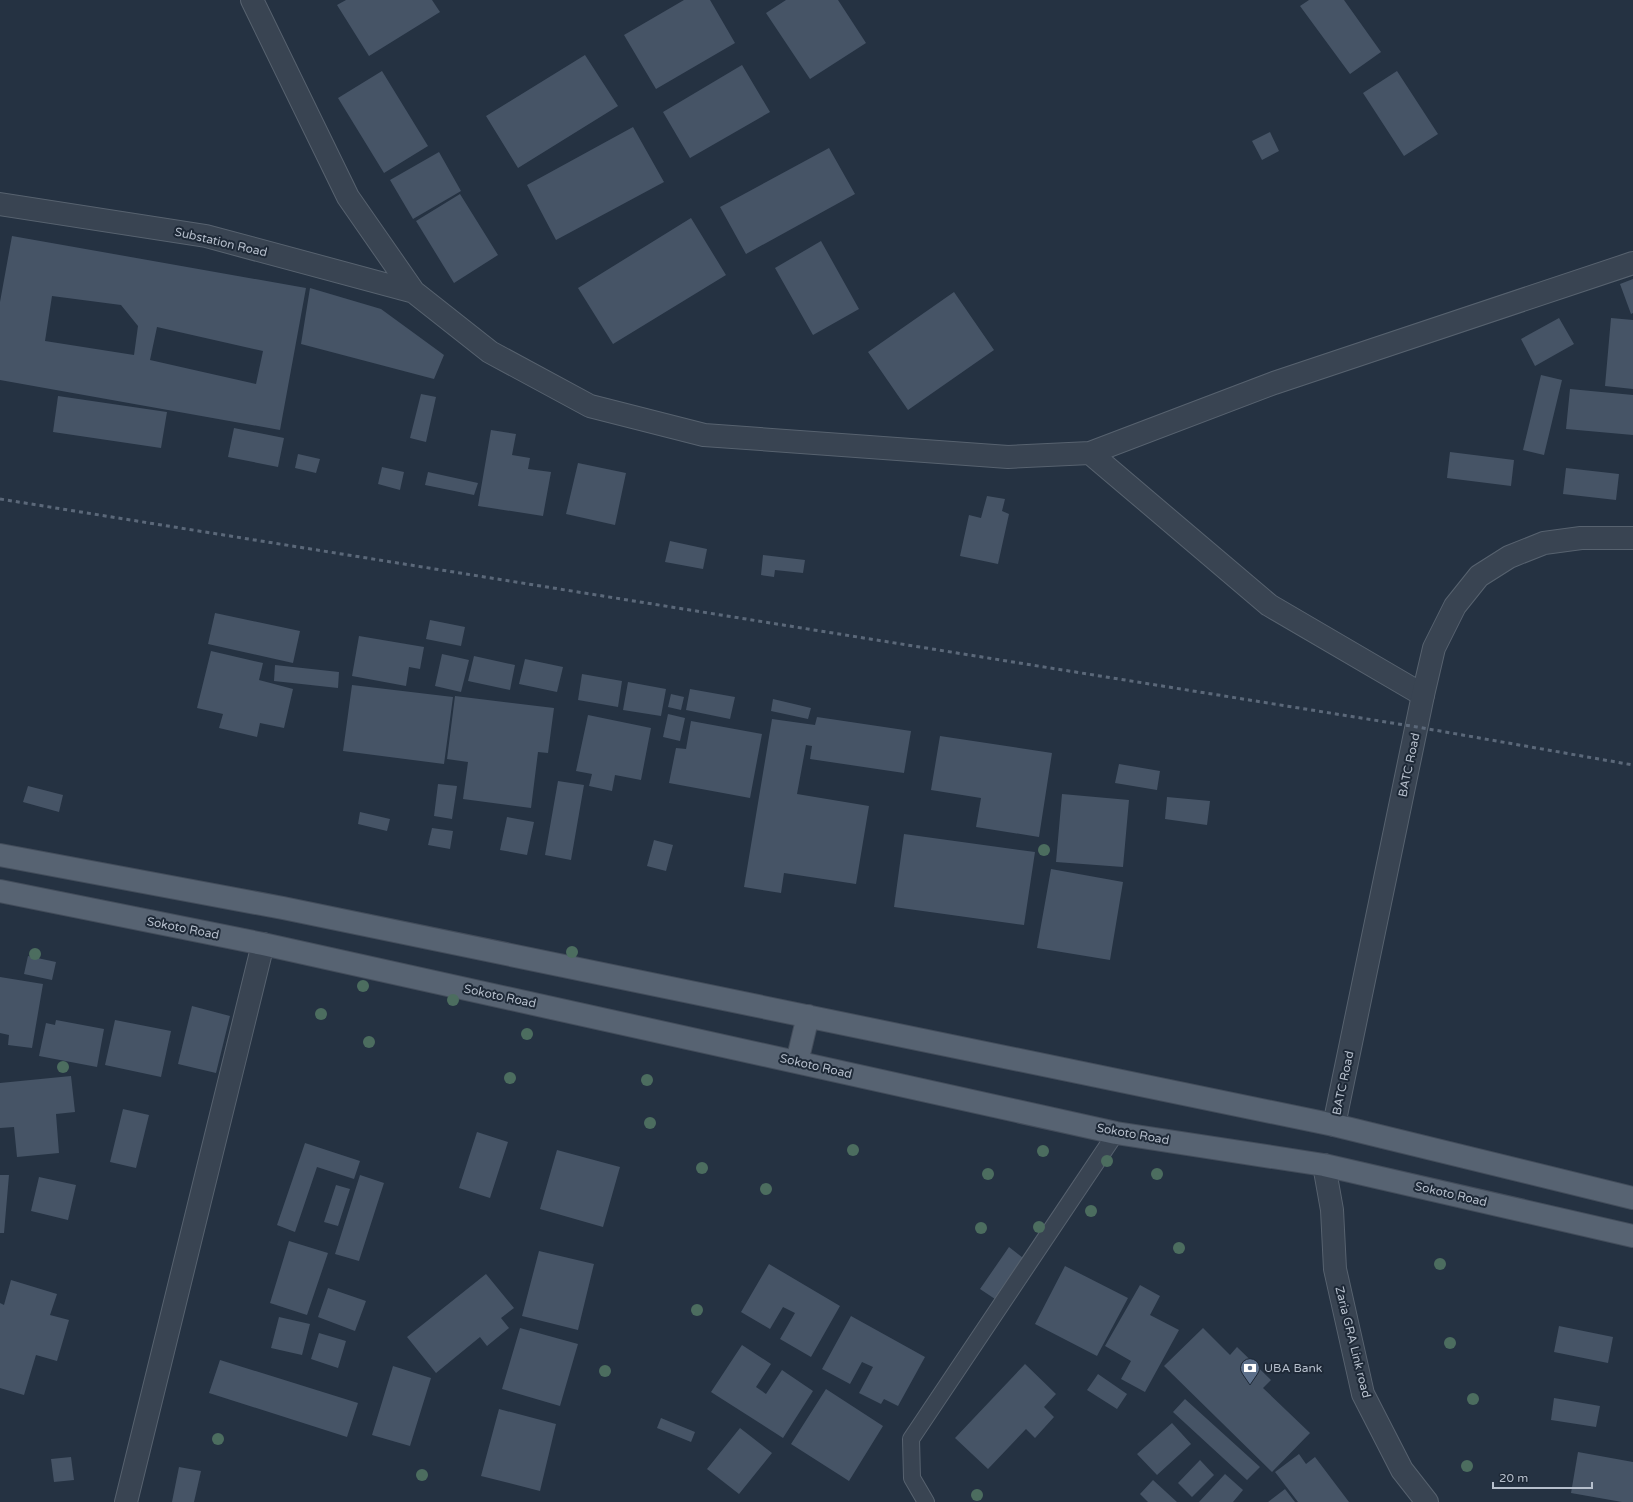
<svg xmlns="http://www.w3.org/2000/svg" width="1633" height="1502" font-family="'Varela Round',sans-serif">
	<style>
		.building { fill: #465466; fill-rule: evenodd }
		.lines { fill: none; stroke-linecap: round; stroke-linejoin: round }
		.service-casing { stroke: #57626f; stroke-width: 18 }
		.minor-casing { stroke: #57626f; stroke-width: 24 }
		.tertiary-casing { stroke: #57626f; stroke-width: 24 }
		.primary-casing { stroke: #434d5b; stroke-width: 24 }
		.service { stroke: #394452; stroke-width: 16 }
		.minor { stroke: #394452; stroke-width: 22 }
		.tertiary { stroke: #394452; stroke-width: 22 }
		.primary { stroke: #576372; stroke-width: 22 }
		.rail { stroke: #5b6879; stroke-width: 3; stroke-dasharray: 4 4; stroke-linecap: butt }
		.tree { fill: #4c6d5f }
		.labels { text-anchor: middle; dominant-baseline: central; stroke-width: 4; stroke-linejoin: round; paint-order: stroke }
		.street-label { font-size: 12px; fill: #b6bfcc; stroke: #1e2937 }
		.poi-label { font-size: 12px; fill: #b6bfcc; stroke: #1e2937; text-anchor: start }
	</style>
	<rect width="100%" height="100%" fill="#253242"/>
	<path class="building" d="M346 0H432L440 12 369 56 337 5Z
		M684 0H710L735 43 656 89 624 35Z
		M786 0H838L866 43 810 79 766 13Z
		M1309 0H1344L1381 52 1350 74 1300 6Z
		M585 55 618 106 518 168 486 116Z
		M742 65 770 112 690 158 663 112Z
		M382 71 428 146 384 173 338 98Z
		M1397 71 1438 134 1404 156 1363 93Z
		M633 127 664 182 556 240 527 185Z
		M1270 132 1279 151 1262 160 1252 141Z
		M829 148 855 194 746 254 720 207Z
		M439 152 461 191 413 219 390 180Z
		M460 194 498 255 454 283 416 221Z
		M691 218 726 275 613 344 578 288Z
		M12 236 306 288 280 430 0 380V302ZM52 296 121 305 138 326 134 355 45 341ZM157 327 263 351 256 384 150 360Z
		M821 241 859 309 813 335 775 268Z
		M1633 279V313L1631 314 1620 284Z
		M310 288 381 309 444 355 434 379 301 344Z
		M954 292 994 350 908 410 868 352Z
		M1559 318 1574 344 1535 366 1521 339Z
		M1611 318 1633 320V389L1605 386Z
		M1541 375 1562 380 1544 455 1523 450Z
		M1570 389 1633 395V435L1566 429Z
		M421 394 436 397 426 442 410 438Z
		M58 396 167 412 161 448 53 432Z
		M234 428 284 438 278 467 228 457Z
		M491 430 516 434 512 455 530 458 528 469 551 472 543 516 478 506Z
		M1450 452 1514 460 1511 486 1447 478Z
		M298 454 320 459 316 473 295 468Z
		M578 463 626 473 615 525 566 514Z
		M382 467 404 472 400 490 378 484Z
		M1566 468 1619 474 1616 500 1563 494Z
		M428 472 478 483 474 495 425 485Z
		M987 496 1005 499 1002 511 1009 514 998 564 960 556 969 515 981 518Z
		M670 541 707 549 703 569 665 562Z
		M763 555 805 560 803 573 775 570 774 577 761 575Z
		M215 613 300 631 293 663 208 644Z
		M430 620 465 627 461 646 426 639Z
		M359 636 424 647 420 669 409 667 406 686 352 676Z
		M211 651 263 663 259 680 293 689 284 728 260 723 257 737 219 728 223 714 197 708Z
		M442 654 469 660 461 692 435 686Z
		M474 656 515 665 510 690 468 681Z
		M525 659 563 667 557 692 519 684Z
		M275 665 339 672 338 688 274 681Z
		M582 674 622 681 618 707 578 700Z
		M628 682 666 689 661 716 623 710Z
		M352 685 453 697 444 764 343 751Z
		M690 689 735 697 730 719 686 710Z
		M671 694 684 697 681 710 668 707Z
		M455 696 554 708 548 753 538 752 531 808 463 799 468 762 447 759Z
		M773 699 811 708 808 719 771 711Z
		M668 714 685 718 680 741 663 737Z
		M588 715 651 728 641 780 615 775 612 791 589 786 592 774 576 771Z
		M817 717 911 731 904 773 810 759 812 746 806 745 797 794 869 806 856 884 784 873 781 893 744 887 772 719 815 725Z
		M691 721 762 734 750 798 669 783 676 748 686 749Z
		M940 736 1052 753 1039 837 976 827 981 798 931 790Z
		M1119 764 1160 771 1157 790 1115 783Z
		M558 781 584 785 571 860 545 855Z
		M438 784 457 786 452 819 434 816Z
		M28 786 63 795 59 812 23 802Z
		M1062 794 1129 800 1123 867 1056 862Z
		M1167 797 1210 801 1207 825 1165 819Z
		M360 812 390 819 387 831 358 824Z
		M507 817 534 822 527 855 500 850Z
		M432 828 453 831 450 849 428 845Z
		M904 834 1035 852 1024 925 894 907Z
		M654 840 673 845 666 871 647 866Z
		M1051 869 1123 882 1110 960 1037 948Z
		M28 956 56 962 52 980 24 974Z
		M0 977 43 984 32 1048 8 1045 9 1035 0 1033Z
		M192 1006 230 1016 216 1073 178 1064Z
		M56 1020 104 1029 97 1067 39 1056 46 1023 55 1025Z
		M115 1020 171 1031 161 1077 105 1065Z
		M71 1076 75 1112 56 1114 59 1153 17 1157 14 1127 0 1128V1083Z
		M123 1109 149 1115 136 1168 110 1162Z
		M477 1132 508 1142 490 1198 459 1188Z
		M305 1143 360 1161 354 1179 317 1167 295 1232 277 1225Z
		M557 1150 620 1167 603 1227 540 1209Z
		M0 1175H9L4 1233H0Z
		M360 1175 384 1183 359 1261 335 1254Z
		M39 1177 76 1185 68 1220 31 1211Z
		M336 1185 350 1189 338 1226 324 1222Z
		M289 1241 328 1253 307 1315 270 1303Z
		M1009 1247 1027 1261 998 1301 980 1289Z
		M539 1251 594 1264 578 1330 522 1316Z
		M769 1264 840 1306 811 1357 780 1339 795 1313 783 1307 770 1329 741 1312Z
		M1065 1266 1128 1298 1097 1356 1035 1324Z
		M486 1274 514 1308 501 1318 509 1328 487 1346 480 1337 436 1373 407 1337Z
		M11 1280 57 1294 50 1315 69 1320 57 1361 36 1355 24 1395 0 1388V1303L4 1305Z
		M1140 1285 1160 1296 1150 1315 1179 1330 1145 1392 1121 1379 1131 1361 1105 1346Z
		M328 1288 366 1301 355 1331 318 1317Z
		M851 1316 925 1357 898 1406 884 1399 881 1404 859 1393 873 1367 862 1362 850 1384 822 1369Z
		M279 1317 310 1324 302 1355 271 1348Z
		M1559 1326 1613 1337 1608 1363 1554 1352Z
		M520 1328 578 1344 560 1406 502 1389Z
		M1203 1328 1230 1355 1237 1347 1271 1380 1263 1388 1310 1433 1272 1472 1164 1366Z
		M319 1333 346 1341 338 1368 311 1359Z
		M742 1345 771 1364 756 1387 766 1394 782 1370 813 1391 783 1438 711 1392Z
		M220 1360 358 1403 347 1437 209 1393Z
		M1025 1364 1056 1394 1044 1407 1054 1417 1035 1438 1026 1429 988 1469 955 1438Z
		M393 1366 431 1378 410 1446 372 1435Z
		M1098 1374 1127 1394 1117 1409 1087 1390Z
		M826 1389 883 1426 849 1481 791 1444Z
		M1554 1398 1600 1406 1596 1427 1551 1420Z
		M1185 1399 1260 1467 1247 1480 1173 1412Z
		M499 1409 556 1424 540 1491 481 1476Z
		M661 1418 695 1432 691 1442 657 1428Z
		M1172 1423 1191 1444 1157 1475 1137 1454Z
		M740 1428 772 1453 739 1494 707 1469Z
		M1578 1452 1633 1462V1502H1622L1571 1493Z
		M1299 1454 1306 1464 1315 1457 1349 1502H1298L1275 1472Z
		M71 1457 74 1480 54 1482 51 1459Z
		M1200 1460 1214 1475 1192 1497 1178 1483Z
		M179 1467 201 1471 194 1502H172Z
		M1225 1474 1243 1490 1233 1502H1199Z
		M1153 1480 1177 1502H1148L1140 1494Z
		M1285 1489 1295 1502H1268Z"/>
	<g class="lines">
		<g class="service-casing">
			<path id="service" d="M926 1502 912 1478 911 1439 1116 1133"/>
		</g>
		<g class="minor-casing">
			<path id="minor" d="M252 0 348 197 414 292 490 352 590 406 704 435 1008 457 1090 453 1274 383 1633 263
				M0 204 206 236 414 292
				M1090 453 1269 605 1423 695
				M1324 1165 1332 1210 1335 1269 1363 1394 1402 1470 1427 1502
				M126 1502 263 944"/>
		</g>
		<g class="tertiary-casing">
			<path id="tertiary" d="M1334 1125 1423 695 1434 648 1455 606 1479 576 1509 557 1544 543 1581 538H1633"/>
		</g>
		<g class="primary-casing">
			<path id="primary" d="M0 855 283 908 1334 1125 1633 1198
				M0 891 263 944 1116 1133 1324 1165 1633 1236
				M797 1062 808 1016"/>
		</g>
		<use href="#service" class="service"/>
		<use href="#minor" class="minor"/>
		<use href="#tertiary" class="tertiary"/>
		<use href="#primary" class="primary"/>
		<path class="rail" d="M0 499 1417 727 1633 765"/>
	</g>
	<g class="tree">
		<circle cx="1044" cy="850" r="6"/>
		<circle cx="572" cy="952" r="6"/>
		<circle cx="35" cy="954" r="6"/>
		<circle cx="363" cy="986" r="6"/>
		<circle cx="453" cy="1000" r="6"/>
		<circle cx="321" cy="1014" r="6"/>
		<circle cx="527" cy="1034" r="6"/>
		<circle cx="369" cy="1042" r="6"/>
		<circle cx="63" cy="1067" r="6"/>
		<circle cx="510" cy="1078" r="6"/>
		<circle cx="647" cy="1080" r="6"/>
		<circle cx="650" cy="1123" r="6"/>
		<circle cx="853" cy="1150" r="6"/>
		<circle cx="1043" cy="1151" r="6"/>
		<circle cx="1107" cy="1161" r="6"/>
		<circle cx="702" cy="1168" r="6"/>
		<circle cx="988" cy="1174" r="6"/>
		<circle cx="1157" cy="1174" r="6"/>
		<circle cx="766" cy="1189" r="6"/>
		<circle cx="1091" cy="1211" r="6"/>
		<circle cx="1039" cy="1227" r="6"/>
		<circle cx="981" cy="1228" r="6"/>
		<circle cx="1179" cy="1248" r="6"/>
		<circle cx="1440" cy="1264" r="6"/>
		<circle cx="697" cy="1310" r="6"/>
		<circle cx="1450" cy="1343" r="6"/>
		<circle cx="605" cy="1371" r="6"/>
		<circle cx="1473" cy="1399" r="6"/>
		<circle cx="218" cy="1439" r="6"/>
		<circle cx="1467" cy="1466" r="6"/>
		<circle cx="422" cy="1475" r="6"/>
		<circle cx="977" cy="1495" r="6"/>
	</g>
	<defs>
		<g id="bank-pin" transform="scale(1)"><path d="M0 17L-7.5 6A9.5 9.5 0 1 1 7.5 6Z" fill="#5c6f8a" stroke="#1e2937"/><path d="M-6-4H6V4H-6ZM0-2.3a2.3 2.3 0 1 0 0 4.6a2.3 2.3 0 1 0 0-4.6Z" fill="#fff"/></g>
	</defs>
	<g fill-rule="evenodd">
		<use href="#bank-pin" x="1250" y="1368"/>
	</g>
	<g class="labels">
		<g class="street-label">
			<text transform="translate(221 242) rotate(13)">Substation Road</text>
			<text transform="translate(1409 765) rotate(-78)">BATC Road</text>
			<text transform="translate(183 928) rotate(11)">Sokoto Road</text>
			<text transform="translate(500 996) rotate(12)">Sokoto Road</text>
			<text transform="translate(816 1066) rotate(13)">Sokoto Road</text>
			<text transform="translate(1343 1083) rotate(-78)">BATC Road</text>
			<text transform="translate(1133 1134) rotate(10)">Sokoto Road</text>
			<text transform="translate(1451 1194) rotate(13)">Sokoto Road</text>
			<text transform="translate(1353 1342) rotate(76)">Zaria GRA Link road</text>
		</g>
		<g class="poi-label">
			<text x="1264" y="1368">UBA Bank</text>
		</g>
	</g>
	<path d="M1493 1482v6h99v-6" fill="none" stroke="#b6bfcc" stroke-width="2"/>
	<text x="1499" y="1482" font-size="12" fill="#b6bfcc" stroke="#1e2937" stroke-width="3" paint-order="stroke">20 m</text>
</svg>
